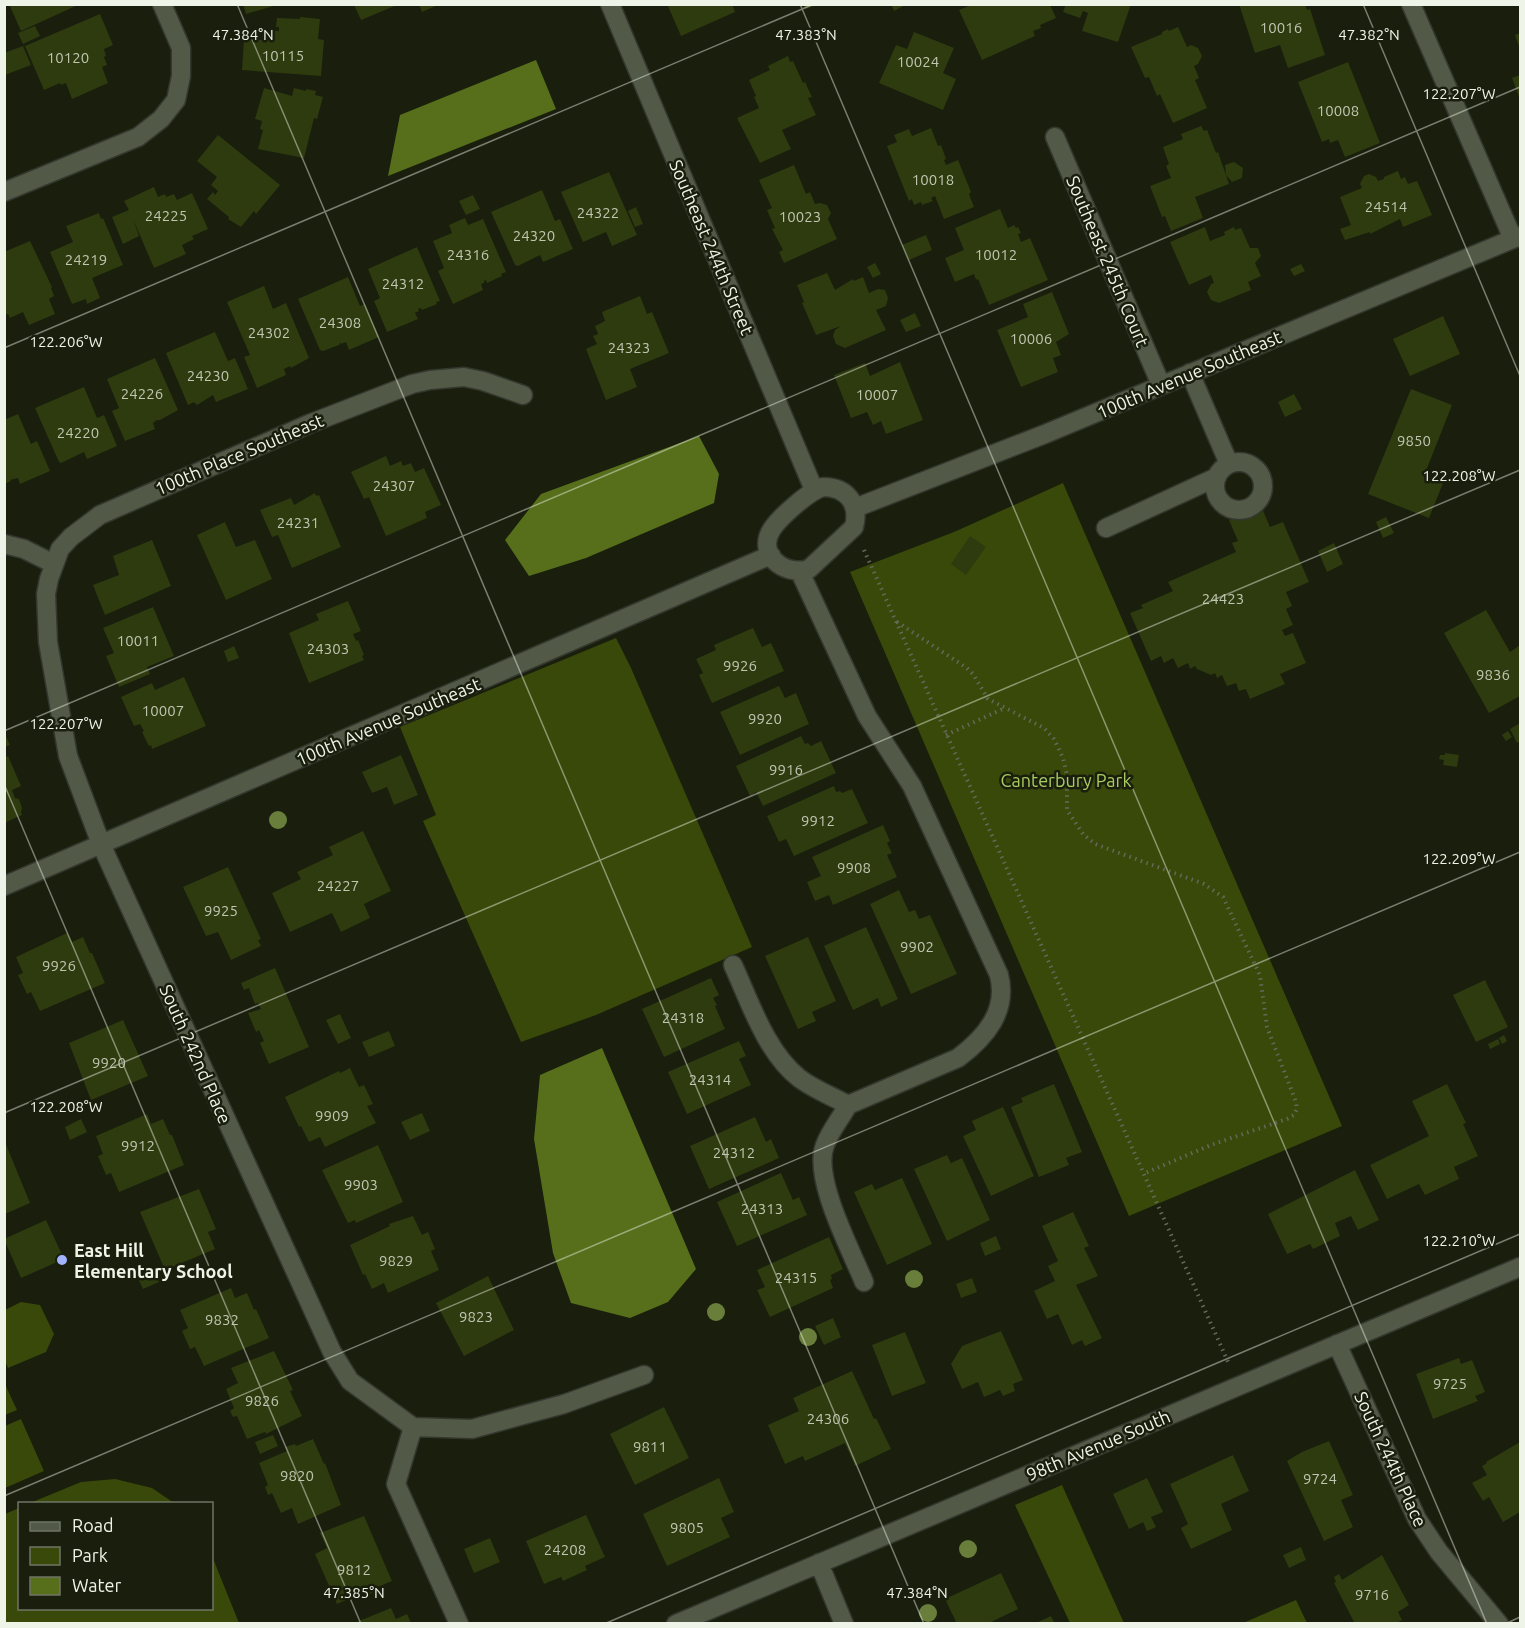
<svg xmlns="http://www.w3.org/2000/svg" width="1525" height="1628" font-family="Ubuntu,sans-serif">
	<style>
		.green { fill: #384909 }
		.water { fill: #576f1b }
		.building { fill: #2e3b0f }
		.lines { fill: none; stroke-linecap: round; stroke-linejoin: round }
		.minor-casing { stroke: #34372e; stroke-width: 21 }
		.path { stroke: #64695a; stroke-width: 4; stroke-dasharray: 1.5 4.5; stroke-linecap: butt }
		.minor { stroke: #525946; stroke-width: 18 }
		.tree { fill: #697e3b }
		.ticks { fill: none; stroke: #eff4e8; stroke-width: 1.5; stroke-opacity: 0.45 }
		.poi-dot { fill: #a2b2fd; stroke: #191e0d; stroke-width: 2 }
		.labels { text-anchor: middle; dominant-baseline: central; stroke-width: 5; stroke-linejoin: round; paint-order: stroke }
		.number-label { font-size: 15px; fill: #bfc6b2 }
		.street-label { font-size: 18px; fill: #eff4e8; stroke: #191e0d }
		.park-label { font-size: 18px; fill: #aacd61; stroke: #191e0d }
		.poi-label { font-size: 18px; font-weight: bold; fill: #eff4e8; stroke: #191e0d; text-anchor: start }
		.ticks-label { font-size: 15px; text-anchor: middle; fill: #eff4e8; stroke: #191e0d; stroke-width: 5; stroke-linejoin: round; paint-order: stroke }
	</style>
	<rect width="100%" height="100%" fill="#191e0d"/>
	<path class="green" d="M1063 483 1342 1126 1129 1216 850 572 954 532Z
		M616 638 631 668 752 947 596 1015 521 1042 423 821 436 815 400 727Z
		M21 1302 40 1305 54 1334 46 1352 8 1368 5 1361V1310Z
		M4 1382 17 1410 5 1415H4Z
		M21 1419 44 1471 5 1488V1426Z
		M115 1479 152 1488 174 1503H30L81 1482Z
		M1062 1485 1124 1623H1070L1015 1505Z
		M19 1508 20 1608H212V1556L239 1623H5V1514Z
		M1296 1600 1307 1623H1243Z"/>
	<path class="water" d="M536 60 556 109 388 176 400 115Z
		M699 436 719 474 714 503 586 558 529 576 505 540 541 494Z
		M602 1048 696 1269 668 1302 630 1318 571 1303 553 1253 534 1139 540 1075Z"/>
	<path class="building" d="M9 4H80L21 31Z
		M243 4H277V5L246 14Z
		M419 4H440L422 12Z
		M667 4H732L735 12 681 36Z
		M803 4H817V5L805 9Z
		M891 4H907L894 11Z
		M1066 4H1131L1118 42 1082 31 1088 13 1083 11 1080 18 1063 12Z
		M1239 4H1305L1307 10 1310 9 1325 55 1288 68 1280 45 1255 53Z
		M354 5H397L361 20Z
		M971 5H1050L1056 18 1040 25 1041 28 1033 31 1035 36 982 60 959 10Z
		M100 14 113 45 104 49 106 56 104 57 107 65 102 67 108 83 72 99 66 83 61 85 60 83 44 90 25 46Z
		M300 17 320 19 318 39 324 40 321 76 242 70 244 40H269V30L279 31V27H276L277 18 300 19Z
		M35 26 40 36 23 44 18 33Z
		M1178 27 1187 47 1191 45 1198 48 1202 56 1198 64 1194 66 1199 78 1195 80 1207 108 1173 123 1160 94 1157 96 1149 77 1145 78 1131 47 1162 34V32L1168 29 1169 31Z
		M914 32 954 48 943 73 956 79 943 110 879 83 896 45 907 49Z
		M1520 33V49L1515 35Z
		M23 46 31 65 5 75 4 53Z
		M788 56 790 62 793 61 803 83 805 82 812 97 808 98 816 115 782 130 791 149 760 163 737 118 759 108 754 97 756 96 749 80 770 70 768 66Z
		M1348 62 1380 143 1345 157 1338 140 1330 143 1329 139 1322 142 1298 82Z
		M1520 75V99L1512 78Z
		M264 88 292 96 294 88 306 91V89L316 91 315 95 323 97 317 119 314 118 304 158 258 149 263 130 260 129 262 121 255 119Z
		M1201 126 1204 131 1207 130 1216 153 1218 152 1229 184 1195 197 1203 218 1171 231 1165 216 1162 217 1150 186 1171 178 1166 166 1169 164 1163 147 1183 139 1181 134Z
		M931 128 938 146 941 145 946 159 944 160 946 165 958 160 971 192 969 194 974 207 944 219 935 196 931 198 933 201 922 205 921 202 914 205 912 199 909 201 887 146 897 142 894 135 909 129 912 136Z
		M218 135 280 185 256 214 254 211 241 227 228 219 229 217 207 199 213 192 215 195 218 191 211 185 217 177 197 161Z
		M1234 162 1243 168 1242 178 1232 182 1226 175 1225 165Z
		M794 165 806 194 810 192 815 204 820 203 827 205 831 213 828 219 837 239 784 263 779 252 783 250 772 229 775 228 767 210 772 208 759 180Z
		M1398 171 1401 179 1405 177 1408 184 1417 181 1432 215 1403 227 1400 219 1370 234V232L1345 240 1340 229 1351 225 1340 197 1362 188 1360 184 1364 176 1369 174 1376 177 1378 181 1384 179V177Z
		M609 172 637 235 612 246 606 232 583 242 561 192Z
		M154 187 158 197 165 194 166 197 174 194 177 200 192 193 208 229 192 236 194 239 182 245 186 254 154 268 133 219 139 236 123 244 112 217 129 210 124 201Z
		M542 190 555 221 560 219 573 249 543 262 540 255 518 266 515 265 491 212Z
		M473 195 480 209 466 215 459 201Z
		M636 207 643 224 635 227 628 211Z
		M1000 209 1008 228 1014 225 1016 228 1018 227 1021 233 1018 234 1021 242 1030 238 1048 280 989 305 978 279 976 280 974 274 955 282 945 258 964 250 955 228Z
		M99 213 101 219 103 218 123 265 92 278 100 298 87 304 86 299 72 304 50 252 73 242 66 226Z
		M465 218 468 225 483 219 506 272 501 274 502 276 487 283 486 280 484 281V283L481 284 483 290 453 304 438 271 444 268 433 241 452 233 449 225Z
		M1205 227 1210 241 1225 235 1224 232 1234 227 1235 230 1241 228 1250 248H1258L1261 256 1255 263 1261 276 1248 282 1251 290 1219 303 1211 300 1207 292 1211 284 1214 283 1211 275 1189 285 1170 242Z
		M926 235 932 250 909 260 902 245Z
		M30 241 52 287 51 288 54 296 49 299 55 314 29 325 23 312 10 318 8 314 4 315V252Z
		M417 247 440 301 436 302 437 304 422 310 421 308 418 309 419 311 415 313 418 319 387 332 374 301 380 298 368 269Z
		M875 263 881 274 873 278 867 267Z
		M1301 264 1305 271 1294 276 1290 269Z
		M827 273 835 290 853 279 854 281 863 277 869 293 878 289 885 290 888 298 886 306 876 310 886 330 845 348 836 344 833 336 835 330 841 326 816 335 802 303 804 302 797 285Z
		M348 277 360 306 365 304 379 337 349 350 346 342 341 344V342L339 345 323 351 320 350 298 299Z
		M264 286 273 309 286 303 309 358 291 368 290 366 284 369 286 375 257 388 244 357 250 355 227 302Z
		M1052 292 1069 334 1056 342 1061 355 1053 358 1058 372 1021 387 997 330 1028 317 1023 304Z
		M640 296 647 314 652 312 669 353 630 369 637 387 606 400 586 349 597 344 593 336 598 334 595 326 605 321 602 312Z
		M915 313 921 326 906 332 900 320Z
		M1443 316 1460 354 1410 376 1393 339Z
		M215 332 228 361 235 358 248 389 216 402 213 395 197 405 194 402 188 405 166 353Z
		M155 358 178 410 160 420H157L153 423 155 429 125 441 112 411 119 408 107 379Z
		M900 362 923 420 886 434 881 421 873 425 867 412 851 418 834 375 865 363 870 376Z
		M84 387 97 418 104 415 117 446 87 459 84 452 61 463 59 462 35 408Z
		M1411 389 1452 405 1424 476 1443 483 1429 518 1368 494Z
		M1294 394 1302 409 1285 417 1278 402Z
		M18 414 31 444 37 441 50 471 20 484 18 478 10 480 11 481 4 484V420Z
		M386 456 390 466 401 461 403 466 411 463 415 472 424 468 441 505 425 512 427 518 386 536 369 497 364 499 351 472Z
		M315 493 316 496 319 495 341 547 292 568 278 535 272 537 260 510 291 498 294 505Z
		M1261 506 1270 527 1283 522 1309 582 1286 592 1292 606 1286 609 1293 625 1282 630 1285 636 1293 633 1306 663 1280 674 1285 684 1250 699 1246 689 1239 691 1236 683 1227 686 1222 675 1217 678 1215 673 1211 675 1197 669 1195 666 1190 669 1188 663 1178 668 1173 658 1164 663 1161 656 1151 661 1130 613 1143 608 1141 605 1173 591 1168 582 1236 552 1232 543 1238 541 1229 520Z
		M1386 517 1394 533 1383 538 1376 522Z
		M225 522 236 547 255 540 272 579 226 600 197 535Z
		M970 536 986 547 966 575 951 564Z
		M152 540 171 586 105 615 93 585 119 575 113 556Z
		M1334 543 1343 564 1327 572 1318 551Z
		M348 601 361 631 353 634 356 641 358 640 364 655 362 656 364 660 309 683 289 633 319 620 316 614Z
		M153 607 174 656 147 667 150 674 119 687 106 656 114 653 103 628Z
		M1486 610 1510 652 1520 645V696L1489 713 1444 633Z
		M753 628 762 647 771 643 784 671 712 703 699 675 703 673 696 659 716 650 714 645Z
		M234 646 239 658 228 662 224 651Z
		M184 677 206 726 152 749 151 745 149 746 142 732 144 731 140 724 134 726 121 697 152 683 155 690Z
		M779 686 785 698 796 693 809 724 740 755 720 712Z
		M1520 723V741L1517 743 1510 729Z
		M1508 731 1512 737 1506 741 1502 735Z
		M4 732 10 745 4 747Z
		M801 736 805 744 808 743 811 746 821 741 836 773 763 806 756 792 750 796 736 766Z
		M1445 753 1459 755 1457 767 1443 765 1444 760 1439 759 1440 755H1445Z
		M401 755 418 795 394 805 387 787 372 793 362 772Z
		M8 756 21 786 12 790 15 798 19 799 22 808 21 812 22 815 4 823V758Z
		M834 786 836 792 840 791 842 793 852 789 868 823 794 856 786 839 779 842 767 816Z
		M883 825 890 841 887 843 892 853 887 855 897 877 833 905 829 895 815 901 807 882 821 876 812 857Z
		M363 831 391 891 364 904 370 918 341 932 332 913 290 932 272 893 301 879 297 872 333 855 329 847Z
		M228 867 261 939 258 940 261 946 231 960 218 932 206 936 183 887Z
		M899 890 909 912 915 910 919 919 930 915 957 974 911 994 870 904Z
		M866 927 898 999 881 1007 878 998 853 1010 824 946Z
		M67 933 72 942 83 937 90 953H92L105 983 40 1011 31 992 27 994 18 975 23 973 16 957Z
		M808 937 836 1001 812 1012 816 1021 798 1029 765 956Z
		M275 968 309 1047 269 1064 260 1043 264 1041 259 1030 256 1032 248 1013 261 1009 258 1003 255 1004 249 988 244 990 241 983Z
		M711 978 719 995 713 998 717 1005 715 1006 725 1029 664 1057 642 1009Z
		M1485 980 1508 1027 1476 1042 1453 995Z
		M340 1014 351 1038 338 1044 326 1020Z
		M123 1020 148 1076 91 1100 69 1043Z
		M389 1031 395 1046 369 1057 362 1042Z
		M1504 1035 1507 1041 1502 1044 1499 1038Z
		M1498 1039 1500 1044 1490 1049 1488 1044Z
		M739 1041 746 1056 739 1059 751 1085 687 1114 668 1072Z
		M350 1068 359 1087 364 1085 373 1104 367 1106 376 1123 325 1147 320 1137 309 1142 301 1126 299 1127 285 1097 339 1071 340 1073Z
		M1054 1084 1082 1152 1066 1158 1069 1165 1039 1177 1011 1107 1023 1102 1021 1098Z
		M1447 1084 1466 1123 1463 1124 1478 1156 1454 1167 1459 1179 1425 1195 1419 1184 1387 1199 1370 1165 1429 1136 1412 1101Z
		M1003 1107 1034 1176 991 1196 963 1136 976 1130 972 1121Z
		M422 1113 430 1131 410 1140 401 1122Z
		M147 1114 151 1124 163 1119 170 1135H172L184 1165 119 1192 111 1173 106 1175 98 1156 103 1154 96 1136Z
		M755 1117 766 1142 771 1139 779 1158 709 1189 690 1146Z
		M81 1119 87 1132 70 1140 65 1127Z
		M5 1142 30 1203 5 1214Z
		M378 1145 403 1202 356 1223 355 1220 348 1223 322 1170Z
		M947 1155 951 1163 962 1158 990 1220 947 1241 914 1169Z
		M1355 1170 1379 1220 1358 1230 1351 1216 1335 1223 1340 1236 1313 1249 1310 1244 1287 1254 1268 1214Z
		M781 1173 793 1200 799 1197 807 1215 737 1246 717 1202Z
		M902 1178 932 1244 887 1265 854 1192 872 1184 875 1190Z
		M199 1189 216 1229 208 1232 215 1249 165 1270 140 1212Z
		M1073 1212 1089 1246 1084 1248 1098 1276 1076 1285 1102 1338 1085 1346 1082 1340 1072 1345 1058 1314 1047 1319 1034 1291 1055 1281 1048 1266 1058 1261 1042 1226Z
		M413 1216 422 1235 428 1232 435 1249 431 1251 439 1270 388 1293 384 1283 372 1289 365 1274 363 1275 350 1245 390 1226 389 1224Z
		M46 1220 64 1259 21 1278 4 1239Z
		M996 1236 1001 1249 985 1256 980 1243Z
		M829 1237 843 1269 831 1275 832 1279 830 1280 833 1288 770 1317 757 1290 765 1287 757 1270Z
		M154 1269 159 1282 143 1289 137 1276Z
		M488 1276 514 1330 464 1356 436 1303Z
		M972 1278 977 1292 961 1298 956 1284Z
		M231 1288 235 1298 247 1293 254 1310 256 1309 269 1338 204 1366 195 1347 190 1349 182 1331 188 1328 180 1310Z
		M833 1318 841 1337 824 1345 815 1326Z
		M1001 1331 1023 1380 1013 1384 1015 1391 1003 1396 1000 1390 984 1397 978 1382 962 1389 951 1364 962 1346Z
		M905 1332 926 1383 892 1396 872 1345Z
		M274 1351 293 1390 290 1391 302 1416 266 1434 265 1432 247 1439 237 1416 233 1417 230 1411 234 1408 226 1389 238 1383 231 1368Z
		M1459 1358 1461 1364 1472 1360 1485 1392 1475 1396 1478 1401 1433 1419 1416 1374Z
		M852 1371 874 1419 876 1418 891 1449 855 1466 845 1443 805 1461 803 1456 785 1464 768 1425 799 1411 793 1398Z
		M664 1407 689 1458 635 1485 610 1434Z
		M273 1435 278 1446 260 1454 255 1442Z
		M313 1439 324 1464 325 1463 341 1505 298 1524 292 1508 281 1513 272 1493 268 1495 265 1487 268 1485 259 1463 287 1451 285 1447 295 1444 296 1446Z
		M1329 1441 1353 1495 1341 1500 1353 1527 1324 1541 1287 1461 1302 1452Z
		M1520 1442V1512L1503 1522 1489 1497 1483 1501 1472 1483 1487 1475 1482 1466 1487 1463 1486 1462Z
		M1233 1455 1249 1491 1221 1504 1232 1530 1191 1549 1181 1528 1188 1524 1170 1484Z
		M719 1478 734 1512 721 1518 730 1537 667 1566 643 1514Z
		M1147 1478 1163 1512 1151 1517 1156 1527 1147 1531 1143 1522 1129 1529 1113 1494Z
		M586 1515 605 1557 585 1566 587 1570 563 1581 561 1577 544 1584 526 1541Z
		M364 1516 392 1581 373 1589 374 1592 362 1598 360 1594 337 1604 315 1554 327 1548 320 1533Z
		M490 1538 500 1562 474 1573 464 1549Z
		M1301 1547 1306 1560 1289 1568 1283 1555Z
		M1382 1555 1409 1605 1398 1612 1402 1620 1395 1624H1355L1334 1583 1336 1582 1334 1577 1339 1574 1342 1580Z
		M1001 1573 1018 1609 987 1624H957L945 1599Z
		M391 1608 396 1619 407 1614 411 1623H354Z
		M1051 1616 1055 1624H1034Z"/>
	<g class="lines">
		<g class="minor-casing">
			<path id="minor" d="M610 4 814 490
				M1411 4 1513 239
				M1055 137 1161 385
				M4 192 138 137 161 119 176 100 181 76V48L162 4
				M1190 373 1229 464
				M1215 486a24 24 0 1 1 48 0a24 24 0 1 1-48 0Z
				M823 487C847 487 860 504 854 527L809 569C783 577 756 553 772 529 780 517 809 491 823 487Z
				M855 508 1045 434 1520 236
				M1106 528 1217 477
				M4 544 24 549 54 564
				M800 572 867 716 912 786 999 975C1008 1011 986 1037 958 1058L848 1105
				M4 886 771 555
				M733 965C750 1002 766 1052 799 1078 813 1089 832 1096 848 1105 841 1118 830 1131 825 1145 812 1177 851 1250 864 1282
				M1337 1344 1417 1519 1439 1552 1499 1624
				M413 1427 350 1381 332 1352 101 844 68 756 48 642 46 594 49 579 60 549 71 537 100 515 309 424 412 384 430 380 464 377 483 381 523 395
				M819 1563 844 1624
				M459 1624 396 1484 413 1427 472 1429 564 1404 644 1375
				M676 1624 1520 1267"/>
		</g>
		<path class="path" d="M864 550 1229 1364
			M897 622 967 668 973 674 988 699 1044 728 1054 739 1063 758 1067 775V810L1083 834 1095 844 1204 884 1223 897 1256 967 1260 976 1267 1027 1296 1102 1297 1109 1294 1115 1287 1119 1211 1145 1143 1174
			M946 735 1005 708"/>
		<use href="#minor" class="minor"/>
	</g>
	<g class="tree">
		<circle cx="278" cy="820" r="9"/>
		<circle cx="914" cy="1279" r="9"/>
		<circle cx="716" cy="1312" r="9"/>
		<circle cx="808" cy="1337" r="9"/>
		<circle cx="968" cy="1549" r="9"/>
		<circle cx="928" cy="1613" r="9"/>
	</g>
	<path class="ticks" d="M237 4 924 1624M800 4 1487 1624M1363 4 1520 376M4 348 814 4M4 731 1520 87M4 784 361 1624M4 1113 1520 470M4 1496 1520 852M604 1624 1520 1234M1505 1624 1520 1617"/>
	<circle class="poi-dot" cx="62" cy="1260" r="6"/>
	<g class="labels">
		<g class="number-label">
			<text x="1281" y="27">10016</text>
			<text x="283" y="55">10115</text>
			<text x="68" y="57">10120</text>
			<text x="918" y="61">10024</text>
			<text x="1338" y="110">10008</text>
			<text x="933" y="179">10018</text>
			<text x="1386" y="206">24514</text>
			<text x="598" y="212">24322</text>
			<text x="166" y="215">24225</text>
			<text x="800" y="216">10023</text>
			<text x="534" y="235">24320</text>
			<text x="468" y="254">24316</text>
			<text x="996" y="254">10012</text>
			<text x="86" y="259">24219</text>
			<text x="403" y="283">24312</text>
			<text x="340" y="322">24308</text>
			<text x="269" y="332">24302</text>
			<text x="1031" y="338">10006</text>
			<text x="629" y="347">24323</text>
			<text x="208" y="375">24230</text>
			<text x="142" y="393">24226</text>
			<text x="877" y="394">10007</text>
			<text x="78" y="432">24220</text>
			<text x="1414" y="440">9850</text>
			<text x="394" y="485">24307</text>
			<text x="298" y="522">24231</text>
			<text x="1223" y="598">24423</text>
			<text x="138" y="640">10011</text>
			<text x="328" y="648">24303</text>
			<text x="740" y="665">9926</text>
			<text x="1493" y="674">9836</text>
			<text x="163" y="710">10007</text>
			<text x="765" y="718">9920</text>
			<text x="786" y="769">9916</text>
			<text x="818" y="820">9912</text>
			<text x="854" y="867">9908</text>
			<text x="338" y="885">24227</text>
			<text x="221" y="910">9925</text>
			<text x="917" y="946">9902</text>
			<text x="59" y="965">9926</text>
			<text x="683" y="1017">24318</text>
			<text x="109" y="1062">9920</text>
			<text x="710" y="1079">24314</text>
			<text x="332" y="1115">9909</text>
			<text x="138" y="1145">9912</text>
			<text x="734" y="1152">24312</text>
			<text x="361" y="1184">9903</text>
			<text x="762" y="1208">24313</text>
			<text x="396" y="1260">9829</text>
			<text x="796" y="1277">24315</text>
			<text x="476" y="1316">9823</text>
			<text x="222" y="1319">9832</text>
			<text x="1450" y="1383">9725</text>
			<text x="262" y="1400">9826</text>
			<text x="828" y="1418">24306</text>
			<text x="650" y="1446">9811</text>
			<text x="297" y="1475">9820</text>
			<text x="1320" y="1478">9724</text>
			<text x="687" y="1527">9805</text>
			<text x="565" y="1549">24208</text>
			<text x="354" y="1569">9812</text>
			<text x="1372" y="1594">9716</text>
		</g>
		<g class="street-label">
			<text transform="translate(712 247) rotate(67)">Southeast 244th Street</text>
			<text transform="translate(1108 261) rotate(67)">Southeast 245th Court</text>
			<text transform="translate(1189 374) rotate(-23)">100th Avenue Southeast</text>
			<text transform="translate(239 454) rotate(-23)">100th Place Southeast</text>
			<text transform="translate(388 721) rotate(-23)">100th Avenue Southeast</text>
			<text transform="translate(196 1054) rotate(66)">South 242nd Place</text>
			<text transform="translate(1098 1445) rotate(-23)">98th Avenue South</text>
			<text transform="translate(1391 1459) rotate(65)">South 244th Place</text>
		</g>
		<g class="park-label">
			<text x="1066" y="780">Canterbury Park</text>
		</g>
		<g class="poi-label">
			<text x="74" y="1250">East Hill<tspan x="74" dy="21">Elementary School</tspan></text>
		</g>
	</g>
	<g class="ticks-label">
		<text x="243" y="40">47.384°N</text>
		<text x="806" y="40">47.383°N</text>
		<text x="1369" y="40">47.382°N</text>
		<text x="1459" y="99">122.207°W</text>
		<text x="66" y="347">122.206°W</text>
		<text x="1459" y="481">122.208°W</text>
		<text x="66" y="729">122.207°W</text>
		<text x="1459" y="864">122.209°W</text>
		<text x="66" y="1112">122.208°W</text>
		<text x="1459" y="1246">122.210°W</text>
		<text x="354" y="1598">47.385°N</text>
		<text x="917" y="1598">47.384°N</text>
	</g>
	<rect width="1525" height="1628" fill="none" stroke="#eff4e8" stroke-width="12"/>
	<rect x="18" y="1502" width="195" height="108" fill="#191e0d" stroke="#6f7465" stroke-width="1.5"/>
	<rect x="30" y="1522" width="30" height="9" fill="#525946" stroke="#6f7465" stroke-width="1.5"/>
	<text x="72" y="1532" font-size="18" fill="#eff4e8">Road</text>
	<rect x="30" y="1547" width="30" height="18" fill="#384909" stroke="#6f7465" stroke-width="1.5"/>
	<text x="72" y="1562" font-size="18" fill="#eff4e8">Park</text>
	<rect x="30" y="1577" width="30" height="18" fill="#576f1b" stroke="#6f7465" stroke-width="1.5"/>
	<text x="72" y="1592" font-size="18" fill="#eff4e8">Water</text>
</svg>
